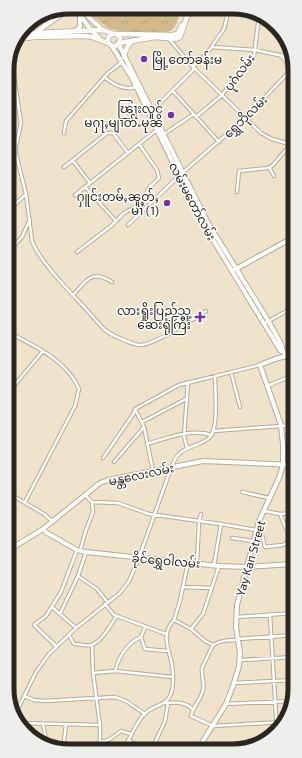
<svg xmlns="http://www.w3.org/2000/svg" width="302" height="758" font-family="'Exo 2','Noto Sans Myanmar',sans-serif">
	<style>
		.park { fill: url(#park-crowns) }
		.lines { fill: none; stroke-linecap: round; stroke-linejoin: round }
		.street-casing { stroke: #b6aa93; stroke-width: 4.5 }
		.secondary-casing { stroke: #b6aa93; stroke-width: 6 }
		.primary-casing { stroke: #b6aa93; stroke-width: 6 }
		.street { stroke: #fff; stroke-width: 2.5 }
		.secondary { stroke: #fff; stroke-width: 4 }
		.primary { stroke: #fff; stroke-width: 4.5 }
		.poi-dot { fill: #7a31a4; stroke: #fff; stroke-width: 1.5 }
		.labels { text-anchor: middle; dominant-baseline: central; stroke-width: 3; stroke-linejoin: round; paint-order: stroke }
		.poi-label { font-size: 12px; fill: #2c271e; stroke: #fff; text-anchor: end }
		.street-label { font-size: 12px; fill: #2c271e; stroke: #fff }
		.rim { fill: none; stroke: #2c271e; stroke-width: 5 }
	</style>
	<defs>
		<pattern id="park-crowns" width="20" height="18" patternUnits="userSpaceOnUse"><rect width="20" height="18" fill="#d2ba8c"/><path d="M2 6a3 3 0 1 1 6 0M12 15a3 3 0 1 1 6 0" fill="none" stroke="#b4a078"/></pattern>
	</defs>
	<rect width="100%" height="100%" fill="#f0e3cb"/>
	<path class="park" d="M105 7 181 8C178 17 178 28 168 32H123L108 28 89 13Z"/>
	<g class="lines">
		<g class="street-casing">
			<path id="street" d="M169 39 193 67 261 133 272 139 293 145
				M212 46 224 29 229 8
				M280 55 285 60 288 68
				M11 57 21 123 16 146V154L26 194 32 241C40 262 71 293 87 310 93 317 99 324 105 330 111 335 135 346 142 345 157 343 192 320 206 311
				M193 67 212 47 255 50 293 58
				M289 72 293 89
				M104 77C113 84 124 91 136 87
				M173 91 219 142
				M151 112 194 69
				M196 117 221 96 254 56 259 16
				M64 133 66 121 108 73 122 62
				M164 134 194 114
				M73 161 90 183
				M64 167 107 133H113L128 153
				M269 167 274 176
				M85 187 116 221
				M237 192 239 171 268 168 272 166 291 144
				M75 195 158 129
				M8 211 26 194
				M128 225 180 175 245 118 289 72V47
				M8 252 22 237 30 219
				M77 252 111 226 124 213 137 206 144 199 148 189 159 178 157 170 139 144
				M73 295C87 280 91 269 112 282
				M163 306 177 328
				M265 323 294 307
				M8 332C34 346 67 360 79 389L75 406 25 502
				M231 372 240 407
				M267 386 294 375
				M8 393 43 351
				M135 409 144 427 153 471
				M142 422 186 399
				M213 431 294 425
				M147 444C168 438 190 428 212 435
				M187 448 184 436 188 382
				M103 458 134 413 135 409 179 385 260 365
				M114 462 144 427
				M242 492 269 498
				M8 493 44 514 53 522
				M85 495 92 502 118 503 149 514 221 524 256 530
				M264 511 280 514 294 513
				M259 523 265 547 283 545 291 540 280 514
				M232 538 253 541
				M80 551 86 530 93 512 92 502
				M197 563 199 521 201 514
				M214 565 221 524
				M78 576 97 589 108 603
				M183 587 211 588
				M105 604 114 615 166 634
				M52 607 76 628
				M60 614 78 576 86 552
				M270 615 277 732
				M236 617 295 613
				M174 620 180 601 188 562
				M191 629 203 614 219 566
				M69 635 74 644C80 644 85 646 91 645 102 642 110 625 117 616
				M141 637 145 649 168 651
				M238 639 295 635
				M92 645 93 673 100 725V743
				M213 645 202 668C201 676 205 683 203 690 201 700 193 706 191 716L213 726 283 722
				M56 646 34 625 46 616 61 592 77 550
				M240 660 295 657
				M115 671C119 657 127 643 141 637L145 627
				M93 673 115 671 172 677
				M234 683 295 680
				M24 696 34 700 44 701 115 697 126 701 145 714
				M166 703C176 702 186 702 192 709
				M226 704 291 701
				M15 715 36 672 49 654 76 628 120 593 129 581 139 558 171 468C173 464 175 458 178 455 187 445 202 446 210 437 219 427 215 389 215 376
				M20 723 100 725
				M43 724 47 745
				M128 740 144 749
				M56 749 91 746 110 739 121 731 131 734
				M152 749 165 721 168 703
				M199 749 254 746
				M65 750 64 741 66 724
				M123 750C131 738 136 720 148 711 159 703 168 706 172 690 174 682 173 668 171 660 167 645 162 633 174 620L191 629 205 641 213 645C221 640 229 640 238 640"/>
		</g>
		<g class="secondary-casing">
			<path id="secondary" d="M76 7C83 21 90 30 101 40
				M81 7 84 13 103 30
				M75 31 80 27V17
				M118 43 208 223 269 322 281 344 283 352
				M111 45 132 78 186 190 204 225 280 350 289 356
				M234 270 294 237
				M43 529 47 533 77 550 86 552 219 566 247 567 294 564
				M9 550 43 529 95 487 100 483 108 480 203 461 294 465
				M198 749 226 704 234 683 239 666 240 653 236 627 237 605 259 521 279 478 283 465V445L281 425 260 365 275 359 294 354"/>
		</g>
		<g class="primary-casing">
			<path id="primary" d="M36 32 72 7
				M116 34 173 35 178 33 182 25
				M108 40a6 6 0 1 1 12 0a6 6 0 1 1-12 0Z
				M22 35 35 33 103 30 114 34
				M20 39 34 37 85 36 92 37 108 43
				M119 43 156 37 176 39 180 37 190 8
				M124 57C125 50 127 46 132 41"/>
		</g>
		<use href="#street" class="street"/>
		<use href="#secondary" class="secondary"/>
		<use href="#primary" class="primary"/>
	</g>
	<g class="poi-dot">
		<circle cx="144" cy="59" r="4"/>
		<circle cx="171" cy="115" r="4"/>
		<circle cx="167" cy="203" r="4"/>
		<path d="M198 311h4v4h4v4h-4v4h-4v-4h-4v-4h4z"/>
	</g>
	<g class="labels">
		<g class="poi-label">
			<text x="152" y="59" text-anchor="start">မြို့တော်ခန်းမ</text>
			<text x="163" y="108">ၽြႃးလူင်<tspan x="163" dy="14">မႁႃႇမျၢတ်ႉမုၼိ</tspan></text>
			<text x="159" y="196">ႁူင်းတမ်ႇၼူတ်ႇ<tspan x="159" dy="14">မၢႆ (1)</tspan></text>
			<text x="191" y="310">လားရှိုးပြည်သူ့<tspan x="191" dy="14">ဆေးရုံကြီး</tspan></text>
		</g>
		<g class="street-label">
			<text transform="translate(239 72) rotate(-53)">ပုဂံလမ်း</text>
			<text transform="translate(245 116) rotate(-44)">ရွှေဘိုလမ်း</text>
			<text transform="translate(193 201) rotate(62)">လမ်းမတော်လမ်း</text>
			<text transform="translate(141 474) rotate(-12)">မန္တလေးလမ်း</text>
			<text transform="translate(250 558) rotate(-74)">Yay Kan Street</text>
			<text transform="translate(166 560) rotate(5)">ခိုင်ရွှေဝါလမ်း</text>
		</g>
	</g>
	<path d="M0 0H302V758H0ZM69 14H233A55 55 0 0 1 288 69V689A55 55 0 0 1 233 744H69A55 55 0 0 1 14 689V69A55 55 0 0 1 69 14Z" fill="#eeeeed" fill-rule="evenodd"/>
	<path class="rim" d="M69 14H233A55 55 0 0 1 288 69V689A55 55 0 0 1 233 744H69A55 55 0 0 1 14 689V69A55 55 0 0 1 69 14Z"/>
</svg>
